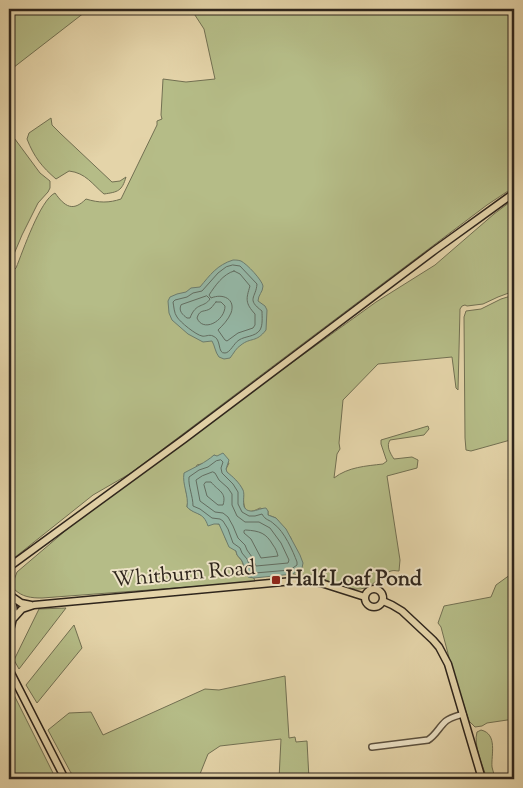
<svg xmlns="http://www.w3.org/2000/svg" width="523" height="788" font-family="'Sorts Mill Goudy',serif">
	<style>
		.green { fill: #b5bc87; stroke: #727052 }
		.water { fill: #95b8a7; stroke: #6c7d6f }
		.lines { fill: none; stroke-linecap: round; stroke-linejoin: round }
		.shore { stroke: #626e62; stroke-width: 1 }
		.minor-casing { stroke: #5c513f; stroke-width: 8 }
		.major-casing { stroke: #2e251c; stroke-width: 9 }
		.minor { stroke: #ede3c7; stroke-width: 5 }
		.major { stroke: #e4d4a9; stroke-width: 6 }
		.poi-dot { fill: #8f2418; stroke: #ede3c7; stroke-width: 2 }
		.labels { text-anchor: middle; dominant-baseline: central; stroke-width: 4; stroke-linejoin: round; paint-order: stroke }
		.street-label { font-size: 21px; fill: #2e251c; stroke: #ede3c7 }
		.poi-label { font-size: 21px; font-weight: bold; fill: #2e251c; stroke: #ede3c7; text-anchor: start }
	</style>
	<rect width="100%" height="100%" fill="#e4d4a9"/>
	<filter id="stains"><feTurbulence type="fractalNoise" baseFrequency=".004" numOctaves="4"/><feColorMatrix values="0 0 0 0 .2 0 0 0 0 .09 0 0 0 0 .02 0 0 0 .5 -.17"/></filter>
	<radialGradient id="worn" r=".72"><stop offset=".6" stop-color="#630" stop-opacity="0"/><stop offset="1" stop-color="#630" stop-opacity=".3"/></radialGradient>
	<path class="green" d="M9 9H89L9 71Z
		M191 9H514V187L487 205 131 473 93 495 9 562V275L16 268C23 251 40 200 55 193 65 207 73 212 86 199 99 203 109 203 121 199L157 125V121L162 119 161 115 163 79 186 82 215 79 204 29Z
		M51 118 52 125 61 134 112 182 120 181 126 177C122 191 118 192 104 194 92 184 86 173 69 171L56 179C42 167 34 157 27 139L29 133Z
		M9 131 40 173 50 181V188L48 192 38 203 22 235 9 266Z
		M514 199V291L498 297 483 304 467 306 465 305 462 306 460 309 458 390 456 388 452 357 378 364 343 400 339 443 340 449 337 454 334 478C348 467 366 466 383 464L387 461 386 459 381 444V440L428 426 429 429 424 435 390 440C386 446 390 453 394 459L412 457 418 460 417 468 387 476 400 560 399 571C396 571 394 570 391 571 382 573 375 585 365 588 354 592 334 584 324 579 321 578 319 576 317 576 309 573 301 577 293 574L297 571 291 538 276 518 268 515V511L260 508C238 520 246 497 242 489 238 482 233 477 226 472V469L229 463 214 455 206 463 197 465 186 491 188 500 187 507C191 511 194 511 199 514 206 518 211 523 219 524L223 531 226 540 236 551 237 555 242 561 245 571 248 576 254 578 255 582 42 598C31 598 22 597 14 589V580L17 572 71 526 279 372 376 302 435 265 494 214Z
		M514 295V439L471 451 466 450 465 438 464 317 466 311 481 309 501 299Z
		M514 572V719L487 723 482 726 475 727 469 721 451 665 441 627 438 623 444 606 491 597 496 585Z
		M66 608 19 669 14 660 39 609Z
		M74 625 82 648 37 703 26 685Z
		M285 676 289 738 295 737 296 742 307 741 309 779H279L281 739 220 746 208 754 198 779H88L71 773 48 730 69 713 91 712 103 735 205 689 219 690Z
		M9 685 56 779H9Z
		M481 730C498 734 491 755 492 767 493 771 494 775 496 779H487C483 766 473 745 477 732Z"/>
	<path class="water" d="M233 260C236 260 238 260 241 261 247 264 262 280 263 286 263 292 258 295 258 301L265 306 267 310 266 330C256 343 251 337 241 345 236 348 234 353 230 358L224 359 219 357C215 352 215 346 212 341L203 342 188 334 172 320 169 313 168 301 170 297 177 294 186 292 191 288 200 287C210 275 217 265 233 260Z
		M223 453 229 460 226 469 227 472C233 477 239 482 243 490 246 497 239 509 250 511 254 512 261 508 266 508L268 511V515L276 518 286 529 300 555 303 563 302 568 297 571 293 574 254 578 248 577C245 572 245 566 242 561 239 556 237 557 236 551L229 547 219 524H214L208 526C203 511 196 516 187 507 189 495 182 485 184 473 195 467 205 463 214 455L217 456Z"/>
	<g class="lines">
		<path class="shore" d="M233 265 240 266 257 284C256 298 246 299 262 311 262 317 263 325 260 330 255 337 245 336 239 340 234 343 230 353 225 353 217 354 222 339 213 336 209 334 205 337 202 336 196 335 180 322 177 317 174 313 174 307 173 302L175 300 187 297 193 293 202 291 218 273 226 267Z
			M234 271 240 274 250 286C246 299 245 303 255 314V325L253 328 238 333 227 341 225 340 218 330C223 325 228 320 231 313 236 299 223 293 211 298L209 295C215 286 223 274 234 271Z
			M207 296 210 299C204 308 196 302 190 318H187C183 315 178 311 181 305Z
			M216 302H221L225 306C225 321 203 333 197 318 200 308 205 313 211 308 213 306 214 304 216 302Z
			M221 460 223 462 221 468 222 473 233 484 238 492V504L242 512 249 516H255L262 514C266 521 269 519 274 524 284 531 293 551 297 562V565L290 570 255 573 252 572 247 559 242 553 240 548 233 543 228 529 223 521 220 519 212 518 200 509 193 506C193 496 188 486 189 477L199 470 208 467 216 461Z
			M213 472 215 473 219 480 228 488 232 494V505L237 516 245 522H259L270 528 281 543 289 560 288 563 256 566 252 557 247 550 245 545 238 538 233 526 228 517 223 513 215 512 200 501 196 480 202 476Z
			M206 482H211C218 491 227 492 223 505H218L207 496 204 485Z
			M246 530C260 531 266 533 273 545 276 549 277 552 278 556L261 558 251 539 244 533V531Z"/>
		<g class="minor-casing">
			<path id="minor" d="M372 747 428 740C436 735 439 727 446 721 451 717 457 716 463 714"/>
		</g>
		<g class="major-casing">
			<path id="major" d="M9 567 184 439 435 250 514 193
				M365 598a9 9 0 1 1 18 0a9 9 0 1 1-18 0Z
				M9 595C17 609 13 619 9 634
				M11 596 21 603 31 605
				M383 601 392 605 402 611 433 640 439 647 448 664 482 779
				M13 619 22 609 34 605 293 581H308L321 583 365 597
				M9 669 65 779"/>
		</g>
		<use href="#minor" class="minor"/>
		<use href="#major" class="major"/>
	</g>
	<rect class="poi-dot" x="271" y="575" width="10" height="10" rx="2.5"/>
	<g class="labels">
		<g class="street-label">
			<text transform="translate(184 575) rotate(-5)">Whitburn Road</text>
		</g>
		<g class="poi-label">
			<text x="286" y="580">Half Loaf Pond</text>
		</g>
	</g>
	<rect width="523" height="788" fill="none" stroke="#e4d4a9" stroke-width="30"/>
	<rect x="10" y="10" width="503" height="768" fill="none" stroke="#2e251c" stroke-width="2.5"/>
	<rect x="15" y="15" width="493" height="758" fill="none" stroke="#2e251c"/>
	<rect width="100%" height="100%" filter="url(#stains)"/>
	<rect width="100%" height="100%" fill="url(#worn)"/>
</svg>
